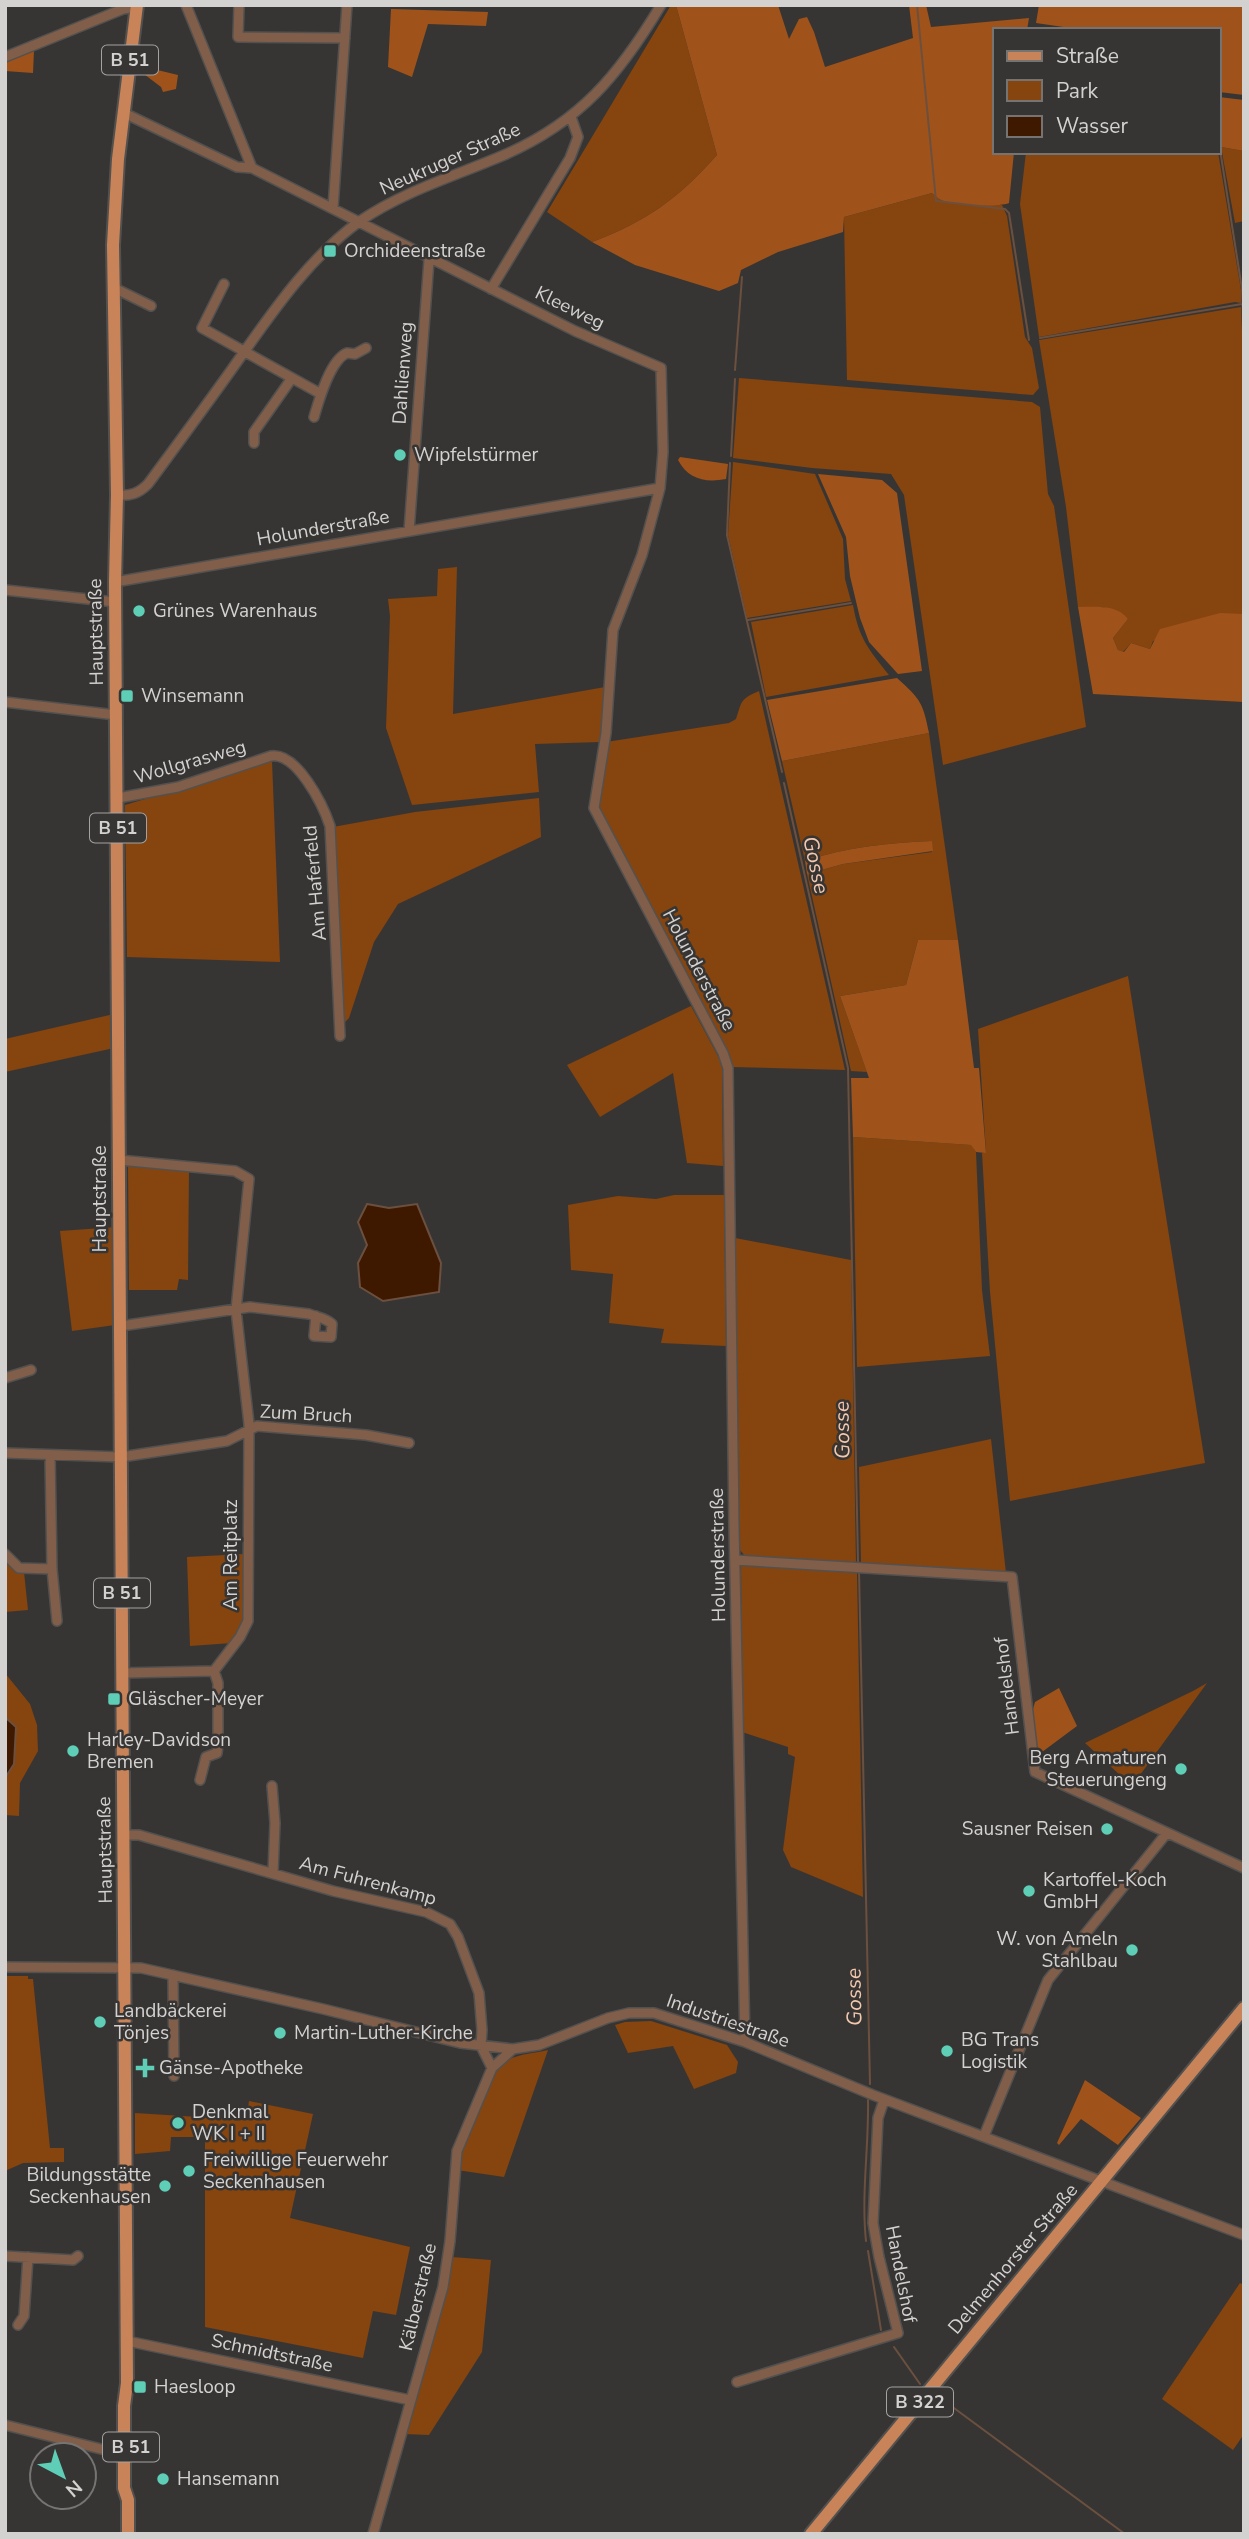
<svg xmlns="http://www.w3.org/2000/svg" width="1249" height="2539" font-family="'Nunito Sans',sans-serif">
	<style>
		.green { fill: #86440f }
		.forest { fill: #9f531a }
		.water { fill: #3f1800; stroke: #6b503f; stroke-width: 2 }
		.lines { fill: none; stroke-linecap: round; stroke-linejoin: round }
		.stream { stroke: #6b503f; stroke-width: 2 }
		.minor-casing { stroke: #53514f; stroke-width: 12 }
		.major-casing { stroke: #53514f; stroke-width: 16 }
		.minor { stroke: #805e49; stroke-width: 9 }
		.major { stroke: #c88458; stroke-width: 12 }
		.poi-dot { fill: #5eceb7; stroke: #373533; stroke-width: 2.5 }
		.labels { text-anchor: middle; dominant-baseline: central; stroke-width: 5; stroke-linejoin: round; paint-order: stroke }
		.shield { fill: #373533; stroke: #a4a3a2; stroke-width: 2 }
		.shield-label { font-size: 18px; font-weight: bold; fill: #d3d2d1 }
		.street-label { font-size: 19px; fill: #d3d2d1; stroke: #373533 }
		.poi-label { font-size: 19px; fill: #d3d2d1; stroke: #373533; text-anchor: start }
		.water-label { font-size: 21px; font-style: italic; fill: #f3c8ae; stroke: #373533 }
	</style>
	<rect width="100%" height="100%" fill="#373533"/>
	<path class="green" d="M671 5H676L717 155C679 198 646 222 592 242L547 212Z
		M1221 147 1244 151V221L1235 223Z
		M1026 152H1218L1241 290V303L1235 302 1039 337 1020 204Z
		M932 193 941 200 1002 205 1007 216 1025 337 1032 348 1039 388 1033 395 847 380 844 217Z
		M1241 307 1244 376V614L1153 641 1150 649 1131 643 1123 652 1118 650 1113 638 1128 619 1103 607H1078L1066 507 1039 340Z
		M739 378 1032 402 1040 407 1048 494 1054 506 1086 727 943 765 904 495 891 474 812 468 733 458Z
		M733 462 815 474 843 539 845 579 851 601 747 618 728 535Z
		M457 567 453 714 605 687 600 742 535 744 539 792 412 805 386 728 390 616 388 599 437 596 438 569Z
		M853 605C859 639 868 648 889 675L766 697 751 622Z
		M759 691 845 1070 731 1067 597 807 606 742 729 723 736 719C742 701 740 699 759 691Z
		M929 733 958 940H918L906 985 840 996 867 1072 851 1071 807 874 843 864 932 852V841C889 843 846 847 805 861L782 761Z
		M272 761 280 962 127 957 125 805Z
		M539 798 541 837 398 904 374 942 349 1018 342 1025 333 827 415 812Z
		M1128 976 1205 1463 1010 1501 990 1292 982 1153 986 1152 978 1029Z
		M691 1006 719 1058 722 1068 723 1166 687 1163 673 1073 600 1117 567 1065Z
		M114 1014V1048L5 1072V1039Z
		M853 1137 972 1145 976 1152 982 1290 990 1356 857 1367Z
		M128 1165 189 1169 188 1280 179 1279 177 1290H129Z
		M674 1195H724L726 1346 661 1343 664 1329 609 1323 613 1274 571 1270 568 1205 618 1196 656 1199Z
		M116 1227 115 1325 72 1331 60 1231Z
		M735 1238 851 1260 856 1564 746 1557 739 1549Z
		M991 1439 1006 1573 861 1563 859 1467Z
		M244 1554 246 1622 232 1643 190 1646 187 1557Z
		M8 1563 17 1572H24L28 1610 5 1612V1566Z
		M741 1565 857 1572 863 1897 791 1867 783 1850 795 1757 788 1754V1747L742 1732Z
		M5 1673 30 1704 37 1725 38 1751 20 1783 19 1816 5 1815Z
		M1207 1683 1132 1786 1085 1743 1193 1691Z
		M5 1976H28V1979H33L50 2148H64V2162L23 2163 5 2171Z
		M651 2021 727 2045 738 2062 736 2073 694 2089 673 2046 628 2053 615 2025 625 2022Z
		M548 2050 504 2177 457 2170C463 2145 485 2075 506 2061 517 2054 536 2053 548 2050Z
		M249 2101 313 2114 290 2218 410 2247 396 2315 373 2311 363 2358 205 2327V2137H171L170 2151 135 2154V2113L246 2120Z
		M452 2257 491 2260 482 2352 429 2435 404 2434 441 2313Z
		M1240 2283 1244 2285V2434L1233 2450 1162 2399Z"/>
	<path class="forest" d="M676 5H778L789 39 799 19 807 17 814 32 825 67 913 38 909 5H926L931 27 1029 18 1027 30H995V152H1014L1009 203C995 208 954 205 941 200 937 198 935 195 932 193L844 217 843 232 778 252 741 270 738 283 719 291 635 265 592 242C646 222 679 198 717 155Z
		M1039 5H1244V95L1219 92V30H1084L1036 23Z
		M391 9 488 12 486 26 428 24 412 77 388 67Z
		M142 48H146L149 68 178 75 176 89 163 92 161 87 140 71Z
		M34 50 33 73 5 71V60Z
		M1219 97 1244 100V151L1221 147Z
		M680 457 728 464 726 479C705 483 688 479 678 460Z
		M818 474 882 480 897 493 922 671 898 674 869 642 860 618 850 576 846 537Z
		M1078 607C1095 607 1117 604 1128 619L1113 638 1118 650 1124 652 1131 643 1150 649 1160 629 1220 613 1244 614V702L1093 694Z
		M897 678C920 699 923 702 929 733L782 761 767 700Z
		M932 841 933 851 843 864 807 874 805 861C846 847 889 843 932 841Z
		M918 940H958L974 1068H979L986 1153 976 1152 971 1145 853 1137 851 1078H869L840 996 906 985Z
		M1059 1688 1077 1726 1038 1755 1031 1716 1035 1702Z
		M1085 2080 1141 2118 1118 2145 1081 2119 1059 2145 1057 2143Z"/>
	<path class="water" d="M367 1204 389 1208 417 1204 441 1263 439 1292 383 1301 360 1287 358 1263 367 1245 358 1222Z
		M5 1717 16 1727 14 1764 5 1778Z"/>
	<g class="lines">
		<path class="stream" d="M917 5 936 201 1005 209 1009 213 1029 340
			M1219 143 1242 289 1244 349
			M1040 338 1242 304
			M735 370 742 277
			M731 456 735 379
			M730 463 727 535 782 772
			M748 620 851 603
			M784 783 848 1068 858 1562
			M859 1571 870 2084
			M866 2241C861 2194 869 2147 868 2100
			M868 2251 881 2330
			M894 2347 920 2384
			M939 2397 1125 2534"/>
		<g class="minor-casing">
			<path id="minor" d="M186 5 252 168 575 331 661 368 663 452 660 488 642 555 613 630 606 733 594 808 723 1053 728 1068 734 1526 745 2042
				M239 5 238 37 345 38
				M5 57 123 9 137 7
				M124 113 237 167 252 168
				M333 208 347 5
				M224 284 202 328 321 394
				M114 288 151 306
				M491 289 570 158 578 137 571 117
				M314 417C319 400 330 360 347 353L355 354 366 348
				M254 443V432L292 378
				M117 495C130 496 138 494 148 484 176 446 205 407 232 369 269 317 307 259 360 221 404 191 455 176 504 155 580 122 619 75 661 5
				M409 531 429 260
				M115 582 660 488
				M5 590 115 602
				M5 702 116 715
				M118 798 178 787 271 756C297 752 323 805 330 826L340 1036
				M119 1160 235 1171 249 1179 236 1310 249 1424 248 1621 240 1637 214 1671
				M121 1326 250 1307 309 1314C317 1317 326 1318 332 1324L331 1337 314 1336 316 1316
				M5 1378 31 1370
				M5 1453 121 1457 227 1441 257 1426 366 1435 409 1443
				M50 1456 52 1569 57 1621
				M5 1554 19 1568 52 1569
				M735 1560 1012 1577 1035 1772 1244 1868
				M123 1673 214 1671
				M200 1780 206 1757 217 1753 218 1744V1683L214 1671
				M272 1786 275 1823 273 1873
				M124 1835H139L333 1891 426 1912 450 1924 458 1937 479 1993 482 2030 481 2046 492 2068 457 2151 450 2241 443 2287 373 2534
				M5 1967 141 1968 323 2009 460 2043 513 2049 539 2045 608 2018 629 2013H654L745 2042 873 2095 1244 2235
				M173 1975 174 2076
				M492 2068 513 2049
				M984 2136 1048 1980 1166 1834
				M5 2256 73 2260 78 2256
				M18 2325 24 2316 28 2257
				M127 2341 410 2400
				M737 2382 898 2333 879 2257 873 2223 878 2118 884 2100
				M5 2425 109 2451 131 2453"/>
		</g>
		<g class="major-casing">
			<path id="major" d="M128 2534V2500L124 2488V2406L127 2383 115 582 117 495 113 245 118 159 137 5
				M811 2534 1244 2008"/>
		</g>
		<use href="#minor" class="minor"/>
		<use href="#major" class="major"/>
	</g>
	<g class="poi-dot">
		<rect x="323" y="244" width="14" height="14" rx="3.5"/>
		<circle cx="400" cy="455" r="7"/>
		<circle cx="139" cy="611" r="7"/>
		<rect x="120" y="689" width="14" height="14" rx="3.5"/>
		<rect x="107" y="1692" width="14" height="14" rx="3.5"/>
		<circle cx="73" cy="1751" r="7"/>
		<circle cx="1181" cy="1769" r="7"/>
		<circle cx="1107" cy="1829" r="7"/>
		<circle cx="1029" cy="1891" r="7"/>
		<circle cx="1132" cy="1950" r="7"/>
		<circle cx="100" cy="2022" r="7"/>
		<circle cx="280" cy="2033" r="7"/>
		<circle cx="947" cy="2051" r="7"/>
		<path d="M141.5 2057.5h7v7h7v7h-7v7h-7v-7h-7v-7h7z"/>
		<circle cx="178" cy="2123" r="7"/>
		<circle cx="189" cy="2171" r="7"/>
		<circle cx="165" cy="2186" r="7"/>
		<rect x="133" y="2380" width="14" height="14" rx="3.5"/>
		<circle cx="163" cy="2479" r="7"/>
	</g>
	<g class="labels">
		<g class="shield">
			<rect x="102" y="45.5" width="56" height="29" rx="5"/>
			<rect x="90" y="813.5" width="56" height="29" rx="5"/>
			<rect x="94" y="1578.5" width="56" height="29" rx="5"/>
			<rect x="887" y="2387.5" width="66" height="29" rx="5"/>
			<rect x="103" y="2432.5" width="56" height="29" rx="5"/>
		</g>
		<g class="shield-label">
			<text x="130" y="60">B 51</text>
			<text x="118" y="828">B 51</text>
			<text x="122" y="1593">B 51</text>
			<text x="920" y="2402">B 322</text>
			<text x="131" y="2447">B 51</text>
		</g>
		<g class="street-label">
			<text transform="translate(450 159) rotate(-24)">Neukruger Straße</text>
			<text transform="translate(570 308) rotate(26)">Kleeweg</text>
			<text transform="translate(403 373) rotate(-86)">Dahlienweg</text>
			<text transform="translate(323 528) rotate(-10)">Holunderstraße</text>
			<text transform="translate(96 632) rotate(-91)">Hauptstraße</text>
			<text transform="translate(190 762) rotate(-16)">Wollgrasweg</text>
			<text transform="translate(315 883) rotate(-95)">Am Haferfeld</text>
			<text transform="translate(699 970) rotate(62)">Holunderstraße</text>
			<text transform="translate(100 1199) rotate(-90)">Hauptstraße</text>
			<text transform="translate(306 1414) rotate(3)">Zum Bruch</text>
			<text transform="translate(231 1555) rotate(-90)">Am Reitplatz</text>
			<text transform="translate(718 1555) rotate(-91)">Holunderstraße</text>
			<text transform="translate(1007 1686) rotate(-97)">Handelshof</text>
			<text transform="translate(105 1850) rotate(-91)">Hauptstraße</text>
			<text transform="translate(368 1881) rotate(15)">Am Fuhrenkamp</text>
			<text transform="translate(728 2021) rotate(19)">Industriestraße</text>
			<text transform="translate(1013 2259) rotate(-50)">Delmenhorster Straße</text>
			<text transform="translate(901 2274) rotate(79)">Handelshof</text>
			<text transform="translate(418 2297) rotate(-77)">Kälberstraße</text>
			<text transform="translate(272 2353) rotate(12)">Schmidtstraße</text>
		</g>
		<g class="poi-label">
			<text x="344" y="251">Orchideenstraße</text>
			<text x="414" y="455">Wipfelstürmer</text>
			<text x="153" y="611">Grünes Warenhaus</text>
			<text x="141" y="696">Winsemann</text>
			<text x="128" y="1699">Gläscher-Meyer</text>
			<text x="87" y="1740">Harley-Davidson<tspan x="87" dy="22">Bremen</tspan></text>
			<text x="1167" y="1758" text-anchor="end">Berg Armaturen<tspan x="1167" dy="22">Steuerungeng</tspan></text>
			<text x="1093" y="1829" text-anchor="end">Sausner Reisen</text>
			<text x="1043" y="1880">Kartoffel-Koch<tspan x="1043" dy="22">GmbH</tspan></text>
			<text x="1118" y="1939" text-anchor="end">W. von Ameln<tspan x="1118" dy="22">Stahlbau</tspan></text>
			<text x="114" y="2011">Landbäckerei<tspan x="114" dy="22">Tönjes</tspan></text>
			<text x="294" y="2033">Martin-Luther-Kirche</text>
			<text x="961" y="2040">BG Trans<tspan x="961" dy="22">Logistik</tspan></text>
			<text x="159" y="2068">Gänse-Apotheke</text>
			<text x="192" y="2112">Denkmal<tspan x="192" dy="22">WK I + II</tspan></text>
			<text x="203" y="2160">Freiwillige Feuerwehr<tspan x="203" dy="22">Seckenhausen</tspan></text>
			<text x="151" y="2175" text-anchor="end">Bildungsstätte<tspan x="151" dy="22">Seckenhausen</tspan></text>
			<text x="154" y="2387">Haesloop</text>
			<text x="177" y="2479">Hansemann</text>
		</g>
		<g class="water-label">
			<text transform="translate(816 865) rotate(78)">Gosse</text>
			<text transform="translate(842 1430) rotate(-91)">Gosse</text>
			<text transform="translate(854 1997) rotate(-91)">Gosse</text>
		</g>
	</g>
	<rect width="1249" height="2539" fill="none" stroke="#d3d2d1" stroke-width="14"/>
	<rect x="993" y="28" width="228" height="126" fill="#373533" stroke="#757472" stroke-width="2"/>
	<rect x="1007" y="51" width="35" height="10" fill="#c88458" stroke="#757472" stroke-width="2"/>
	<text x="1056" y="63" font-size="21" fill="#d3d2d1">Straße</text>
	<rect x="1007" y="80" width="35" height="21" fill="#86440f" stroke="#757472" stroke-width="2"/>
	<text x="1056" y="98" font-size="21" fill="#d3d2d1">Park</text>
	<rect x="1007" y="116" width="35" height="21" fill="#3f1800" stroke="#757472" stroke-width="2"/>
	<text x="1056" y="133" font-size="21" fill="#d3d2d1">Wasser</text>
	<g transform="translate(63 2476) rotate(139)"><circle r="33" fill="#373533" stroke="#757472" stroke-width="2"/>
	<path d="M0-5L12 26L0 18L-12 26Z" fill="#5eceb7"/>
	<text y="-10" font-size="19" font-weight="bold" text-anchor="middle" fill="#d3d2d1">N</text>
	</g>
</svg>
